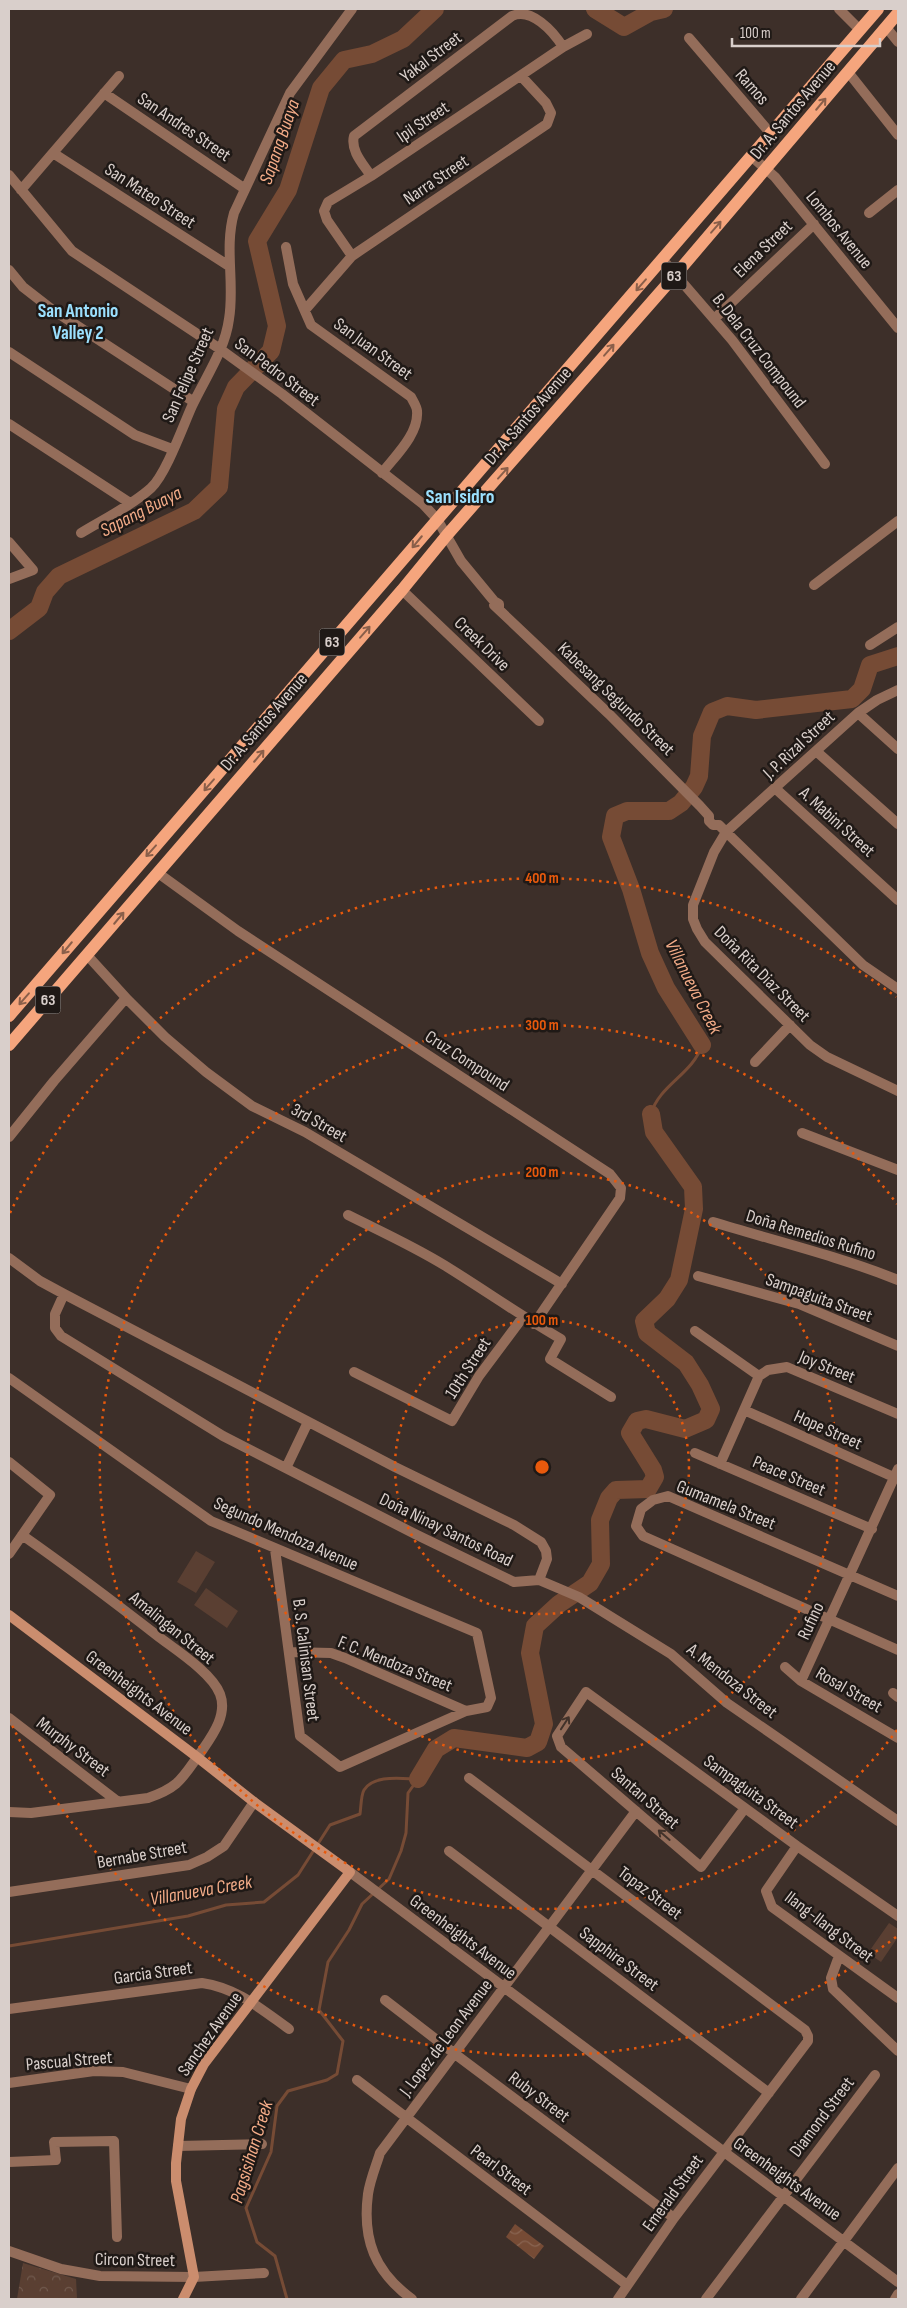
<svg xmlns="http://www.w3.org/2000/svg" width="907" height="2308" font-family="'Sofia Sans Condensed',sans-serif">
	<style>
		.grass { fill: #5a3f32 }
		.park { fill: url(#park-crowns) }
		.water { fill: url(#water-waves) }
		.lines { fill: none; stroke-linecap: round; stroke-linejoin: round }
		.stream { stroke: #764b35; stroke-width: 3 }
		.river { stroke: #764b35; stroke-width: 18 }
		.street { stroke: #946d5a; stroke-width: 10 }
		.secondary { stroke: #cb8d6e; stroke-width: 10 }
		.primary { stroke: #f5a57d; stroke-width: 12 }
		.oneway { stroke: #8a5f4a }
		.oneway2 { stroke: #42322a }
		.ring { fill: none; stroke: #e8590c; stroke-width: 2.5; stroke-dasharray: 2.5 5 }
		.labels { text-anchor: middle; dominant-baseline: central; stroke-width: 5; stroke-linejoin: round; paint-order: stroke }
		.shield { fill: #1f1916; stroke: #a19895; stroke-width: 1 }
		.shield-label { font-size: 16px; font-weight: bold; fill: #d9cfcb }
		.street-label { font-size: 18px; fill: #d9cfcb; stroke: #1f1916 }
		.water-label { font-size: 19px; font-style: italic; fill: #f4ac88; stroke: #1f1916 }
		.neighbourhood-label { font-size: 19px; font-weight: bold; fill: #9be0fe; stroke: #1f1916 }
		.quarter-label { font-size: 20px; font-weight: bold; fill: #9be0fe; stroke: #1f1916 }
		.centre { fill: #e8590c; stroke: #1f1916; stroke-width: 2.5 }
		.ring-label { font-size: 15px; text-anchor: middle; font-weight: bold; fill: #e8590c; stroke: #1f1916; stroke-width: 5; stroke-linejoin: round; paint-order: stroke }
	</style>
	<defs>
		<pattern id="park-crowns" width="20" height="18" patternUnits="userSpaceOnUse" patternTransform="scale(1.25)"><rect width="20" height="18" fill="#5a3f32"/><path d="M2 6a3 3 0 1 1 6 0M12 15a3 3 0 1 1 6 0" fill="none" stroke="#715a4e"/></pattern>
		<pattern id="water-waves" width="16" height="10" patternUnits="userSpaceOnUse" patternTransform="scale(1.25)"><rect width="16" height="10" fill="#764b35"/><path d="M0 5q4-4 8 0t8 0" fill="none" stroke="#896451"/></pattern>
	</defs>
	<rect width="100%" height="100%" fill="#3d2f29"/>
	<path class="grass" d="M196 1551 215 1562 196 1593 177 1582Z
		M206 1588 238 1611 227 1628 194 1605Z
		M889 1923 898 1929V1937L881 1962 868 1953Z"/>
	<path class="park" d="M23 2263 76 2279 77 2299H17Z"/>
	<path class="water" d="M515 2224 544 2246 534 2259 506 2237Z"/>
	<g class="lines">
		<path class="stream" d="M651 1114C659 1085 693 1074 702 1045
			M9 1946 188 1916 226 1905 264 1902 298 1875 330 1825 360 1814C361 1807 361 1795 364 1790 374 1774 403 1779 418 1779
			M287 2299 275 2256 257 2242 246 2208 271 2152 277 2106 288 2091 327 2080 337 2074 343 2041 319 2010 328 1962 349 1930 362 1904 389 1879 401 1851 406 1833 408 1793 418 1779"/>
		<path class="river" d="M595 9 624 27 651 12 664 9
			M9 631 39 608 45 592 59 576 194 511 219 487 226 409 236 387 271 351 277 326 257 241 288 190 321 88 344 60 372 54 403 39 435 9
			M702 1045 666 988 650 953 631 889 611 837 615 816 627 811H669L681 803 694 787 699 776 702 736 712 712 727 706 756 710 852 699 862 689 870 665 898 656
			M418 1779 436 1749 454 1738 527 1748 538 1742 544 1724 530 1653 535 1626 559 1604 590 1583 601 1564 600 1520 609 1498 616 1490 648 1489 655 1477 653 1470 630 1433 637 1421 646 1419 685 1429 706 1420 711 1409 700 1385 686 1363 647 1333 644 1321 667 1299 679 1280 694 1209 693 1187 654 1132 651 1114"/>
		<path class="street" d="M839 9 860 30
			M886 27 898 42
			M689 38 771 134
			M848 72 898 135
			M104 93 245 189
			M53 153 229 266
			M751 156 775 177 898 328
			M9 175 72 251 220 349 282 394 423 504 437 519 461 561 494 601 499 604V608
			M371 176C364 165 350 151 354 136L512 16C531 7 553 31 563 47
			M21 190 119 76
			M869 213 898 190
			M286 247 293 284 311 325 411 397C413 401 417 407 417 411 419 434 395 456 382 473
			M352 256 327 220 324 211 328 202 371 176 563 47 587 34
			M663 260 732 340 825 464
			M9 270 23 287 50 308 194 402
			M305 310 352 256 547 124 551 113 546 103 521 76
			M714 319 814 224
			M9 352 135 435 172 449
			M9 424 130 503
			M81 533C104 519 131 506 151 488 166 474 183 426 192 406 205 378 225 350 229 319 235 284 224 248 234 213L290 93 352 9
			M9 542 33 570 9 579
			M814 585 898 521
			M402 590 539 721
			M494 605 609 714 700 806 709 816V821L713 825H719L726 832 863 965 898 989
			M870 645 898 627
			M898 690 877 700 858 713 726 832 714 852 693 905V919L697 929 705 942 810 1045 827 1057 898 1091
			M858 713 898 749
			M816 751 898 824
			M776 789 898 900
			M158 873 238 931 610 1174 621 1188 620 1198 534 1324
			M87 955 128 1000 165 1037 206 1072 252 1106 305 1132 562 1284
			M755 1062 790 1025
			M802 1133 898 1170
			M9 1137 54 1081 126 998
			M348 1215C380 1231 413 1246 444 1265 483 1289 521 1316 561 1339L550 1359 611 1397
			M713 1222C775 1241 838 1256 898 1280
			M9 1258 40 1281 64 1294 395 1467 514 1525 541 1542 546 1551 547 1559 539 1580 514 1582 415 1534 223 1436 61 1336 55 1328V1314L64 1294
			M698 1276 799 1304 898 1346
			M695 1331 759 1376
			M354 1372 452 1421 479 1376 523 1317
			M759 1376 768 1370 787 1367 898 1414
			M9 1378 211 1521 477 1633 491 1698 487 1707 466 1711 345 1658 331 1653 289 1652
			M744 1410 898 1479
			M695 1453 872 1529
			M9 1462 50 1495 9 1554
			M720 1464 759 1376
			M286 1468 308 1422
			M275 1549 300 1736 340 1767 466 1711
			M539 1580 579 1597 671 1654 727 1703 898 1821
			M898 1596 668 1496 653 1500 641 1509 636 1526 643 1536 898 1650
			M785 1667 801 1681 898 1738
			M801 1681 898 1469
			M893 1693 898 1697
			M9 1718 117 1801
			M469 1778 805 2030 808 2036V2041L674 2218 618 2299
			M745 1808 701 1867 561 1747 557 1736 586 1692 797 1846 898 1916
			M9 1812 31 1813 148 1798C180 1787 182 1778 201 1752 212 1736 228 1715 220 1694 212 1673 176 1650 159 1637 114 1602 69 1568 22 1535
			M797 1846 766 1891 772 1907 898 1998
			M449 1851 769 2093
			M350 1872 898 2282
			M9 1892 189 1865 207 1857 224 1846 254 1802
			M839 1956 831 1978 833 1989 898 2051
			M385 2000 455 2054 674 2218
			M9 2009 202 1983C237 1988 261 2009 289 2029
			M357 2080 627 2285
			M9 2083 94 2071 123 2072 191 2089
			M178 2146 262 2144
			M9 2162 56 2160 54 2142 114 2141 117 2237
			M9 2251 61 2269 100 2276 194 2277 264 2273
			M412 2299C375 2272 362 2240 368 2194 370 2180 376 2166 380 2153L636 1811
			M706 2299 875 2075
			M801 2299 898 2168
			M895 2299 898 2294"/>
		<path class="secondary" d="M9 1615 197 1757 254 1802 350 1872 204 2064 191 2089 181 2119 176 2163V2181L194 2277 183 2299"/>
		<path class="primary" d="M9 1016 878 9
			M9 1045 402 590 447 535 677 273 898 13"/>
	</g>
	<defs><path id="oneway-shaft" d="M-6 0H5M1.5-3L5.5 0L1.5 3" fill="none" stroke-width="1.6" stroke-linecap="round" stroke-linejoin="round" transform="scale(1.25)"/></defs>
	<g class="oneway">
		<use href="#oneway-shaft" transform="translate(821 104) rotate(-50)"/>
		<use href="#oneway-shaft" transform="translate(716 227) rotate(-49)"/>
		<use href="#oneway-shaft" transform="translate(641 285) rotate(131)"/>
		<use href="#oneway-shaft" transform="translate(609 350) rotate(-49)"/>
		<use href="#oneway-shaft" transform="translate(503 473) rotate(-48)"/>
		<use href="#oneway-shaft" transform="translate(417 542) rotate(130)"/>
		<use href="#oneway-shaft" transform="translate(365 632) rotate(-49)"/>
		<use href="#oneway-shaft" transform="translate(259 756) rotate(-50)"/>
		<use href="#oneway-shaft" transform="translate(209 785) rotate(131)"/>
		<use href="#oneway-shaft" transform="translate(151 851) rotate(132)"/>
		<use href="#oneway-shaft" transform="translate(119 918) rotate(-50)"/>
		<use href="#oneway-shaft" transform="translate(67 948) rotate(130)"/>
		<use href="#oneway-shaft" transform="translate(24 999) rotate(131)"/>
	</g>
	<g class="oneway2">
		<use href="#oneway-shaft" transform="translate(565 1723) rotate(-57)"/>
		<use href="#oneway-shaft" transform="translate(664 1835) rotate(-139)"/>
	</g>
	<g class="ring">
		<circle cx="542" cy="1467" r="147"/>
		<circle cx="542" cy="1467" r="295"/>
		<path d="M897 1730A442 442 0 1 1 897 1204"/>
		<path d="M896 1937A589 589 0 0 1 10 1721M10 1213A589 589 0 0 1 896 997"/>
	</g>
	<g class="labels">
		<g class="shield">
			<rect x="661.5" y="262.5" width="25" height="27" rx="4"/>
			<rect x="319.5" y="628.5" width="25" height="27" rx="4"/>
			<rect x="35.5" y="986.5" width="25" height="27" rx="4"/>
		</g>
		<g class="shield-label">
			<text x="674" y="276">63</text>
			<text x="332" y="642">63</text>
			<text x="48" y="1000">63</text>
		</g>
		<g class="street-label">
			<text transform="translate(431 57) rotate(-37)">Yakal Street</text>
			<text transform="translate(752 87) rotate(49)">Ramos</text>
			<text transform="translate(793 110) rotate(-50)">Dr. A. Santos Avenue</text>
			<text transform="translate(423 122) rotate(-34)">Ipil Street</text>
			<text transform="translate(184 127) rotate(34)">San Andres Street</text>
			<text transform="translate(436 180) rotate(-34)">Narra Street</text>
			<text transform="translate(150 196) rotate(33)">San Mateo Street</text>
			<text transform="translate(839 230) rotate(51)">Lombos Avenue</text>
			<text transform="translate(763 249) rotate(-44)">Elena Street</text>
			<text transform="translate(373 349) rotate(36)">San Juan Street</text>
			<text transform="translate(759 351) rotate(52)">B. Dela Cruz Compound</text>
			<text transform="translate(277 372) rotate(37)">San Pedro Street</text>
			<text transform="translate(188 375) rotate(-66)">San Felipe Street</text>
			<text transform="translate(528 416) rotate(-49)">Dr. A. Santos Avenue</text>
			<text transform="translate(482 644) rotate(44)">Creek Drive</text>
			<text transform="translate(616 699) rotate(44)">Kabesang Segundo Street</text>
			<text transform="translate(264 722) rotate(-49)">Dr. A. Santos Avenue</text>
			<text transform="translate(799 745) rotate(-43)">J. P. Rizal Street</text>
			<text transform="translate(837 822) rotate(42)">A. Mabini Street</text>
			<text transform="translate(762 974) rotate(45)">Doña Rita Diaz Street</text>
			<text transform="translate(467 1061) rotate(33)">Cruz Compound</text>
			<text transform="translate(319 1123) rotate(29)">3rd Street</text>
			<text transform="translate(811 1235) rotate(17)">Doña Remedios Rufino</text>
			<text transform="translate(819 1298) rotate(20)">Sampaguita Street</text>
			<text transform="translate(827 1367) rotate(22)">Joy Street</text>
			<text transform="translate(468 1368) rotate(-57)">10th Street</text>
			<text transform="translate(828 1430) rotate(24)">Hope Street</text>
			<text transform="translate(789 1476) rotate(23)">Peace Street</text>
			<text transform="translate(726 1505) rotate(22)">Gumamela Street</text>
			<text transform="translate(446 1530) rotate(26)">Doña Ninay Santos Road</text>
			<text transform="translate(286 1534) rotate(24)">Segundo Mendoza Avenue</text>
			<text transform="translate(811 1621) rotate(-65)">Rufino</text>
			<text transform="translate(172 1628) rotate(39)">Amalingan Street</text>
			<text transform="translate(306 1660) rotate(83)">B. S. Calinisan Street</text>
			<text transform="translate(395 1664) rotate(22)">F. C. Mendoza Street</text>
			<text transform="translate(732 1681) rotate(38)">A. Mendoza Street</text>
			<text transform="translate(849 1690) rotate(30)">Rosal Street</text>
			<text transform="translate(139 1693) rotate(37)">Greenheights Avenue</text>
			<text transform="translate(73 1747) rotate(37)">Murphy Street</text>
			<text transform="translate(751 1792) rotate(36)">Sampaguita Street</text>
			<text transform="translate(645 1798) rotate(41)">Santan Street</text>
			<text transform="translate(142 1855) rotate(-10)">Bernabe Street</text>
			<text transform="translate(650 1893) rotate(37)">Topaz Street</text>
			<text transform="translate(829 1927) rotate(37)">Ilang-Ilang Street</text>
			<text transform="translate(463 1937) rotate(37)">Greenheights Avenue</text>
			<text transform="translate(619 1959) rotate(37)">Sapphire Street</text>
			<text transform="translate(153 1973) rotate(-8)">Garcia Street</text>
			<text transform="translate(210 2034) rotate(-55)">Sanchez Avenue</text>
			<text transform="translate(446 2038) rotate(-53)">J. Lopez de Leon Avenue</text>
			<text transform="translate(69 2061) rotate(-5)">Pascual Street</text>
			<text transform="translate(539 2097) rotate(37)">Ruby Street</text>
			<text transform="translate(822 2117) rotate(-53)">Diamond Street</text>
			<text transform="translate(501 2170) rotate(37)">Pearl Street</text>
			<text transform="translate(787 2179) rotate(36)">Greenheights Avenue</text>
			<text transform="translate(673 2193) rotate(-54)">Emerald Street</text>
			<text transform="translate(135 2260) rotate(1)">Circon Street</text>
		</g>
		<g class="water-label">
			<text transform="translate(280 142) rotate(-71)">Sapang Buaya</text>
			<text transform="translate(141 512) rotate(-27)">Sapang Buaya</text>
			<text transform="translate(693 987) rotate(63)">Villanueva Creek</text>
			<text transform="translate(201 1891) rotate(-10)">Villanueva Creek</text>
			<text transform="translate(252 2152) rotate(-73)">Pagsisihan Creek</text>
		</g>
		<g class="neighbourhood-label">
			<text x="78" y="311">San Antonio<tspan x="78" dy="22">Valley 2</tspan></text>
		</g>
		<g class="quarter-label">
			<text x="460" y="497">San Isidro</text>
		</g>
	</g>
	<circle cx="542" cy="1467" r="8" class="centre"/>
	<g class="ring-label">
		<text x="542" y="883">400 m</text>
		<text x="542" y="1030">300 m</text>
		<text x="542" y="1177">200 m</text>
		<text x="542" y="1325">100 m</text>
	</g>
	<rect width="907" height="2308" fill="none" stroke="#d9cfcb" stroke-width="20"/>
	<path d="M732 38v8h148v-8" fill="none" stroke="#d9cfcb" stroke-width="2.5"/>
	<text x="740" y="38" font-size="15" fill="#d9cfcb" stroke="#1f1916" stroke-width="4" paint-order="stroke">100 m</text>
</svg>
